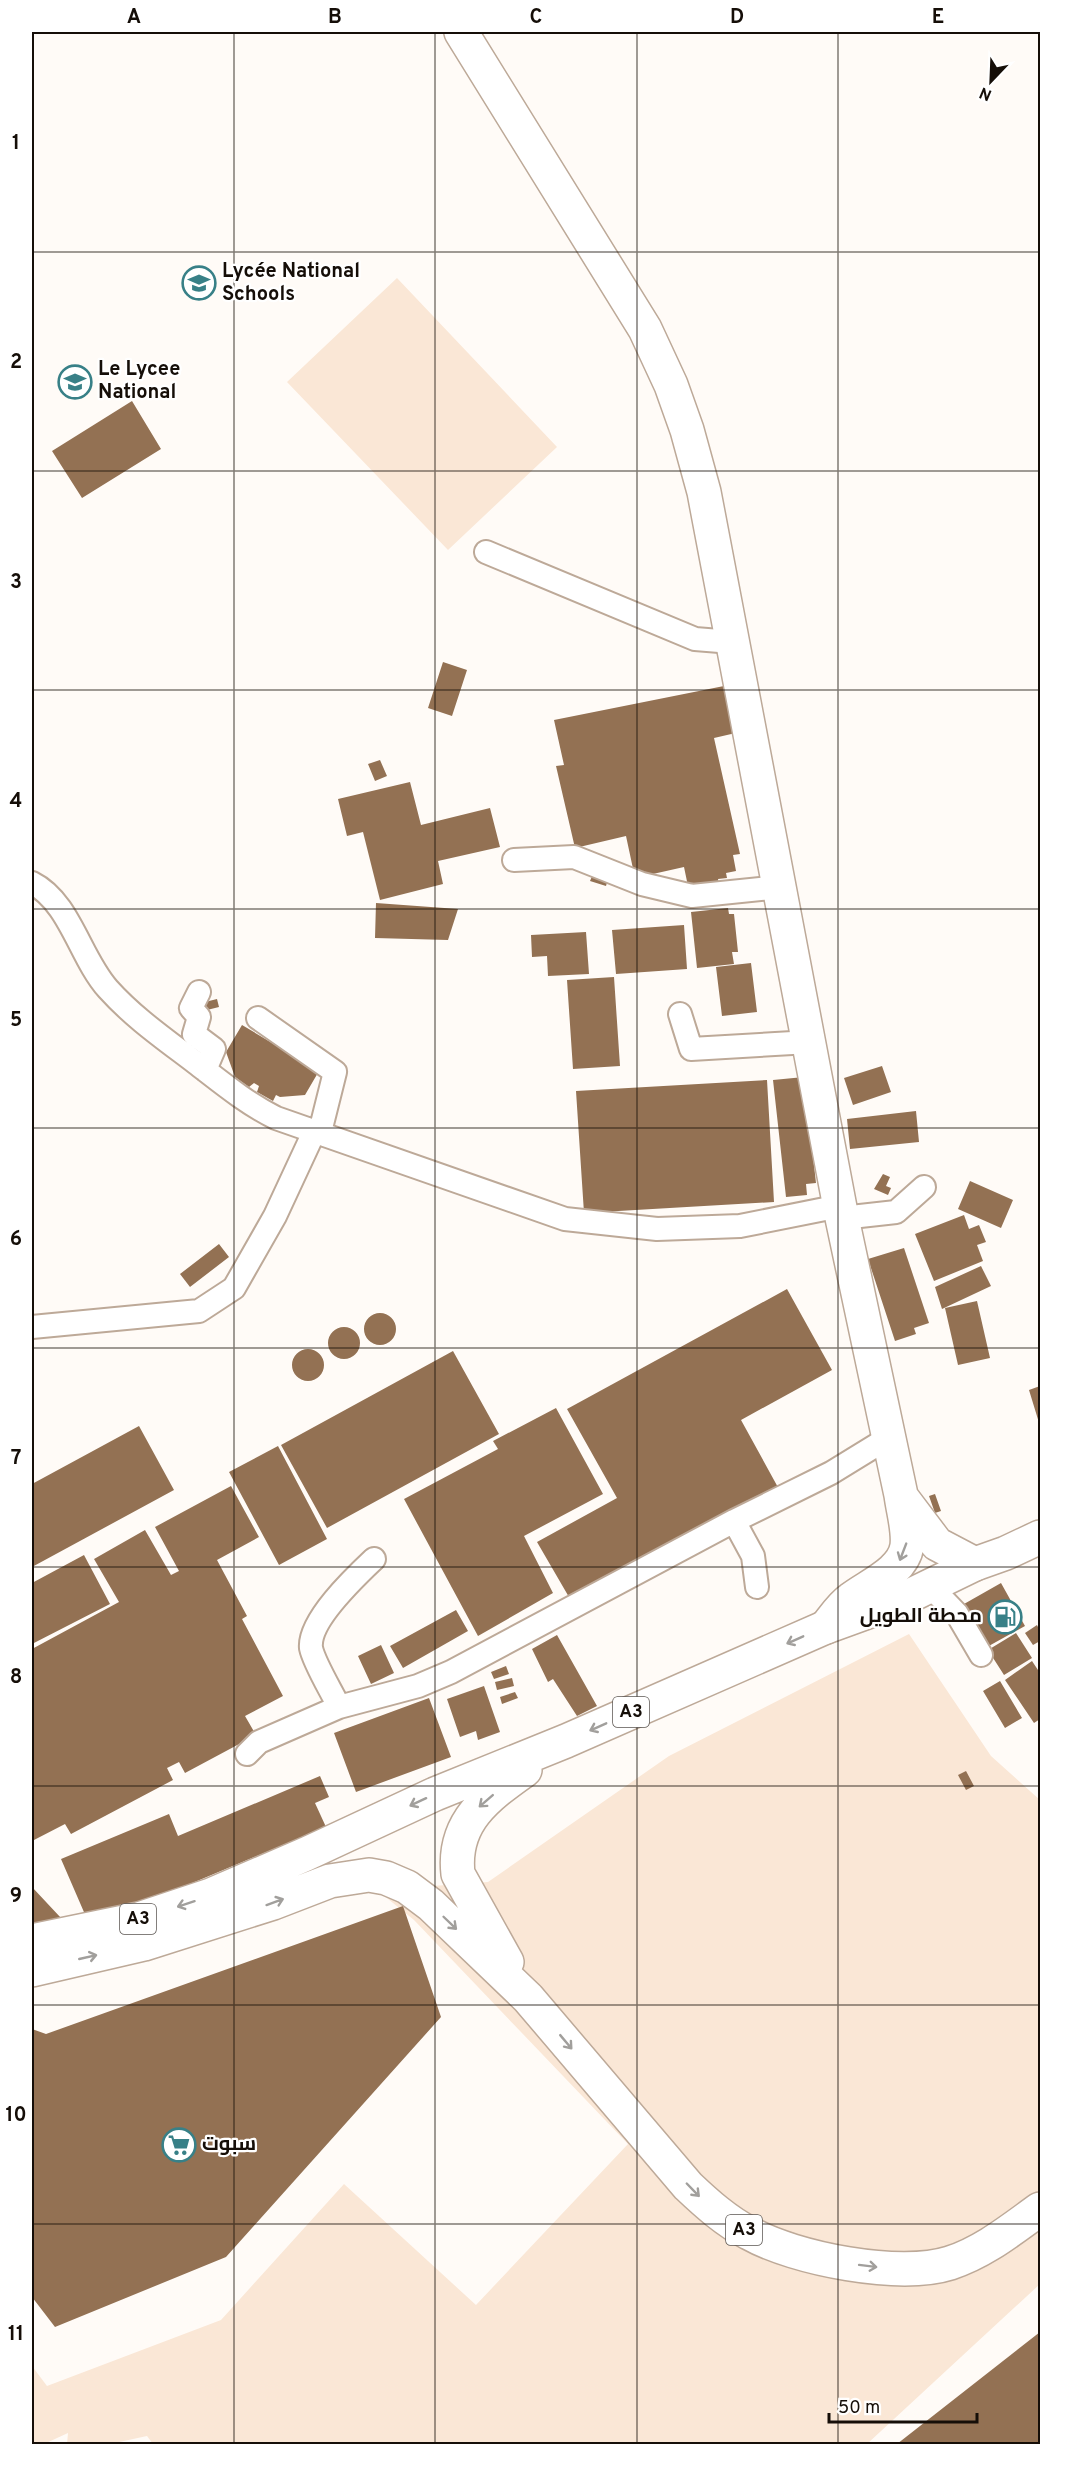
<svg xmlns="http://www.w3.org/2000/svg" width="1072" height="2476" font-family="Overpass,Cairo,sans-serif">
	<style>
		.green { fill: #fae7d6 }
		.building { fill: #937153 }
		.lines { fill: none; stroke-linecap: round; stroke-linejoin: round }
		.street-casing { stroke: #bda998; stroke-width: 26 }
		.secondary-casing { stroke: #bda998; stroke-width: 36 }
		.highway-casing { stroke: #bda998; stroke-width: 36 }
		.street { stroke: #fff; stroke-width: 22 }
		.secondary { stroke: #fff; stroke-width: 33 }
		.highway { stroke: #fff; stroke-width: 33 }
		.oneway { stroke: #a19f9c }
		.grid { fill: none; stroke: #150e08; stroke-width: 1.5; stroke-opacity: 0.55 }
		.labels { text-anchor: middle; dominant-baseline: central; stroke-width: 4.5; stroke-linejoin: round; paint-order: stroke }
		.shield { fill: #fff; stroke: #5b5652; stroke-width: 1.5 }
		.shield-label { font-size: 18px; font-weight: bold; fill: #150e08 }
		.poi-label { font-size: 20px; font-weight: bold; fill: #150e08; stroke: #fff; text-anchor: start }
		.neatline { fill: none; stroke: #150e08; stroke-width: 2 }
		.grid-label { font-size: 20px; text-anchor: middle; font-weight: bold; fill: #150e08 }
	</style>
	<rect width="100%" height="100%" fill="#fffbf7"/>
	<path class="green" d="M397 278 557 447 448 550 287 382Z
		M909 1634 991 1756 1040 1800V2284L867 2444H153L147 2436 110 2444H67L68 2433 44 2444H32V2366L47 2386 221 2320 344 2184 476 2305 628 2144 414 1920 377 1890 488 1882 669 1756Z"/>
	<path class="building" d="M132 401 161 449 82 498 52 451Z
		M443 662 467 670 452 716 428 708Z
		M729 685 740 732 714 738 740 854 733 855 736 871 726 873 727 878 718 879 719 884 689 891 684 867 635 878 626 836 575 848 556 766 564 765 554 720Z
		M380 760 387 776 375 781 368 764Z
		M410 782 421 825 490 808 500 847 438 861 443 884 380 900 363 832 347 836 338 799Z
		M593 874 608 879 606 886 590 881Z
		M376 903 458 909 448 940 375 938Z
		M728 908 729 914H734L738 952H732L734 964 697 968 691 912Z
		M684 925 687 969 616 974 612 930Z
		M586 932 589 974 548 976 547 956 532 957 531 935Z
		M751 963 757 1012 722 1016 716 967Z
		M614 977 620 1066 573 1069 567 980Z
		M217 999 219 1007 207 1010 205 1002Z
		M242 1025 319 1071 305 1095 280 1097 276 1095 273 1101 257 1092 259 1086 254 1083 249 1087 235 1077 226 1052Z
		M882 1066 891 1092 853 1105 844 1078Z
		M804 1077 816 1183 806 1184 807 1195 786 1197 773 1080Z
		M767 1080 774 1202 584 1213 576 1091Z
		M916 1111 919 1142 850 1149 847 1119Z
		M883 1174 890 1177 886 1186 891 1188 888 1195 874 1189Z
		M970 1181 1013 1200 1001 1228 958 1209Z
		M964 1215 969 1229 979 1225 986 1242 977 1245 983 1261 934 1281 915 1234Z
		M219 1244 229 1257 190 1287 180 1274Z
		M904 1248 929 1323 914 1328 916 1334 895 1341 868 1259Z
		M981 1266 991 1286 942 1309 935 1287Z
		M787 1289 832 1370 741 1420 780 1491 573 1604 537 1542 617 1498 567 1409Z
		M977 1301 990 1358 958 1365 945 1308Z
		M364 1329a16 16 0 1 1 32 0a16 16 0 1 1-32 0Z
		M328 1343a16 16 0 1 1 32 0a16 16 0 1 1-32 0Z
		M292 1365a16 16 0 1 1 32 0a16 16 0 1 1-32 0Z
		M453 1351 499 1434 327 1528 281 1445Z
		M1040 1386V1426L1029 1390Z
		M556 1408 603 1494 524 1536 553 1593 478 1636 404 1499 498 1449 493 1441Z
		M139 1426 174 1490 32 1567V1484Z
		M278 1446 327 1539 279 1565 229 1472Z
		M231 1486 259 1537 217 1560 247 1616 242 1619 283 1696 245 1716 256 1735 185 1773 179 1762 167 1768 173 1780 71 1834 65 1824 34 1840 32 1835V1649L119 1602 94 1559 145 1530 171 1575 179 1571 155 1527Z
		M935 1494 941 1511 935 1513 929 1496Z
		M84 1555 110 1604 32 1644V1583Z
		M1001 1583 1025 1626 987 1647 964 1604Z
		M456 1610 468 1631 403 1668 390 1646Z
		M1037 1625 1040 1631V1641L1033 1645 1025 1633Z
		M1016 1633 1032 1658 1004 1675 988 1650Z
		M557 1635 597 1706 577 1716 553 1679 548 1682 532 1649Z
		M381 1645 394 1673 371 1684 358 1656Z
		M1032 1661 1040 1673V1719L1034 1723 1005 1680Z
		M506 1666 509 1674 494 1679 491 1672Z
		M512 1678 514 1686 497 1690 495 1682Z
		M1000 1681 1022 1718 1005 1728 983 1691Z
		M484 1686 500 1732 478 1740 476 1731 460 1737 447 1699Z
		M515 1692 518 1698 502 1704 500 1697Z
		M429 1698 451 1757 356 1792 334 1733Z
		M966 1771 974 1786 966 1790 958 1775Z
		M320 1776 329 1797 315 1803 326 1827 90 1926 61 1859 169 1814 178 1836Z
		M32 1887 61 1918 32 1925Z
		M403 1906 441 2017 226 2257 55 2327 32 2297V2029L46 2034Z
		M1040 2332V2444H897Z"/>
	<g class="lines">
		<g class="street-casing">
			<path id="street" d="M486 552 695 639 732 642
				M514 860 574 857 642 884 692 896 780 887
				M32 883C70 902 80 958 108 989 134 1018 166 1040 196 1063 222 1083 246 1103 276 1118L565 1219 657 1229 740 1226 840 1206
				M199 992 191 1008 199 1017 194 1034 214 1049 205 1070
				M680 1014 691 1049 810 1042
				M258 1018 335 1072 320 1132
				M842 1218 896 1212 924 1187
				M32 1327 199 1311 234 1288 275 1216 315 1130
				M734 1521 753 1556 757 1587
				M929 1585 957 1614 981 1655
				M339 1707C332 1692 314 1663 311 1648 308 1621 356 1576 374 1559
				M247 1754 259 1742 339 1707 418 1686 451 1672 734 1521 831 1473 888 1438"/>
		</g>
		<g class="secondary-casing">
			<path id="secondary" d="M461 32 645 329 671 385 687 430 704 492 842 1218 901 1495C903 1511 909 1530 907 1546 903 1572 869 1585 851 1599 841 1606 834 1617 826 1627
				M903 1499 937 1544 975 1564"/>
		</g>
		<g class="highway-casing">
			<path id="highway" d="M32 1941 139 1919 211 1895 306 1854 435 1794 566 1741 826 1627 903 1599 975 1564 1006 1553 1040 1537
				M507 1962 458 1874C452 1822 487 1797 525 1770
				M32 1970 144 1944 273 1903 330 1881 369 1875 386 1878 407 1887 431 1905 528 1998 688 2186C707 2204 726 2221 749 2233 795 2259 900 2279 950 2263 984 2252 1012 2229 1040 2209"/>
		</g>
		<use href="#street" class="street"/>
		<use href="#secondary" class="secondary"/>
		<use href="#highway" class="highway"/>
	</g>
	<defs><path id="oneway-shaft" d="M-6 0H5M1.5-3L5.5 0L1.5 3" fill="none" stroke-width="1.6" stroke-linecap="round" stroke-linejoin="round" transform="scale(1.5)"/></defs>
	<g class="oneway">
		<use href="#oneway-shaft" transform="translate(903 1552) rotate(111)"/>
		<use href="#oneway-shaft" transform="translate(795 1640) rotate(156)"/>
		<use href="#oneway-shaft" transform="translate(598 1727) rotate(156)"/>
		<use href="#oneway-shaft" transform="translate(486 1801) rotate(139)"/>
		<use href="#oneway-shaft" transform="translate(418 1802) rotate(155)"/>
		<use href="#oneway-shaft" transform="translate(275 1902) rotate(-20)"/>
		<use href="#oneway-shaft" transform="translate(186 1904) rotate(162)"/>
		<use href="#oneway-shaft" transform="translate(450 1923) rotate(44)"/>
		<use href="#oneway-shaft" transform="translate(88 1957) rotate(-13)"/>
		<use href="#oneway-shaft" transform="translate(566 2042) rotate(50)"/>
		<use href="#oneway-shaft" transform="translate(693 2190) rotate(46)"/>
		<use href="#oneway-shaft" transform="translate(868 2266) rotate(7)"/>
	</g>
	<path class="grid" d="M234 32V2444M435 32V2444M637 32V2444M838 32V2444M32 252H1040M32 471H1040M32 690H1040M32 909H1040M32 1128H1040M32 1348H1040M32 1567H1040M32 1786H1040M32 2005H1040M32 2224H1040"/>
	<defs>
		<g id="school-ring" transform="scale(1.725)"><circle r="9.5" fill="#fff" stroke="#388087" stroke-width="1.5"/><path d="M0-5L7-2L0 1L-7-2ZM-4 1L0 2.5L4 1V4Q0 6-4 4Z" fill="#388087"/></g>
		<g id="fuel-ring" transform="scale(1.725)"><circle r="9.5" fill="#fff" stroke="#388087" stroke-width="1.5"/><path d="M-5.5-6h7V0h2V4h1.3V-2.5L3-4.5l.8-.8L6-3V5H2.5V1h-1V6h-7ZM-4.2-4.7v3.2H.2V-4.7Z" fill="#388087"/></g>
		<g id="supermarket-ring" transform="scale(1.725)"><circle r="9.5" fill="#fff" stroke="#388087" stroke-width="1.5"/><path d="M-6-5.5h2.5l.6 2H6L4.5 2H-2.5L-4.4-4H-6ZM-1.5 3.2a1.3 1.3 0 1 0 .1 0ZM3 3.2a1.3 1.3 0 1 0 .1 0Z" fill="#388087"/></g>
	</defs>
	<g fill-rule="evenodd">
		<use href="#school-ring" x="199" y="283"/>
		<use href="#school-ring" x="75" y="382"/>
		<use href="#fuel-ring" x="1005" y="1617"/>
		<use href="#supermarket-ring" x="179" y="2145"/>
	</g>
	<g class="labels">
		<g class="shield">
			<rect x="613" y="1697" width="36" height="30" rx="4.5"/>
			<rect x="120" y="1904" width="36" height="30" rx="4.5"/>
			<rect x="726" y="2215" width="36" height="30" rx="4.5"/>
		</g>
		<g class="shield-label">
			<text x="631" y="1712">A3</text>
			<text x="138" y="1919">A3</text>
			<text x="744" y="2230">A3</text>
		</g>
		<g class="poi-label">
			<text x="222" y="272">Lycée National<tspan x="222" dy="23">Schools</tspan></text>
			<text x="98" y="370">Le Lycee<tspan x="98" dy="23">National</tspan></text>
			<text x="982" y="1617" text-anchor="end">محطة الطويل</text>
			<text x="202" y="2145">سبوت</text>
		</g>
	</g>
	<rect width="1072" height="2476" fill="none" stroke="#ffffff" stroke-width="66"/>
	<g transform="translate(991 81) rotate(203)" stroke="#ffffff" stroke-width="4.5" paint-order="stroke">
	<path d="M0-4.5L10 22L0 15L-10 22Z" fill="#150e08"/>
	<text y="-9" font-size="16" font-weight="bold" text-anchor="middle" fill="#150e08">N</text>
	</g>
	<path d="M829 2413v9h148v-9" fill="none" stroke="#150e08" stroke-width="3"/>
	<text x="838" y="2413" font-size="18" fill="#150e08" stroke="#ffffff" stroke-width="4.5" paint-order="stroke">50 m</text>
	<rect x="33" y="33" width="1006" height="2410" class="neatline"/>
	<g class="grid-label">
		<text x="134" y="23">A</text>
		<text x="335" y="23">B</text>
		<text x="536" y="23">C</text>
		<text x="737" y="23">D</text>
		<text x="938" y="23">E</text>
		<text x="16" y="149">1</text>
		<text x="16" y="368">2</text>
		<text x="16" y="588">3</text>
		<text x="16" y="807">4</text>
		<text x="16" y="1026">5</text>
		<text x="16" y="1245">6</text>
		<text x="16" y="1464">7</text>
		<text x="16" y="1683">8</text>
		<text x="16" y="1902">9</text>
		<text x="16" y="2121">10</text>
		<text x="16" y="2340">11</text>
	</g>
</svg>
